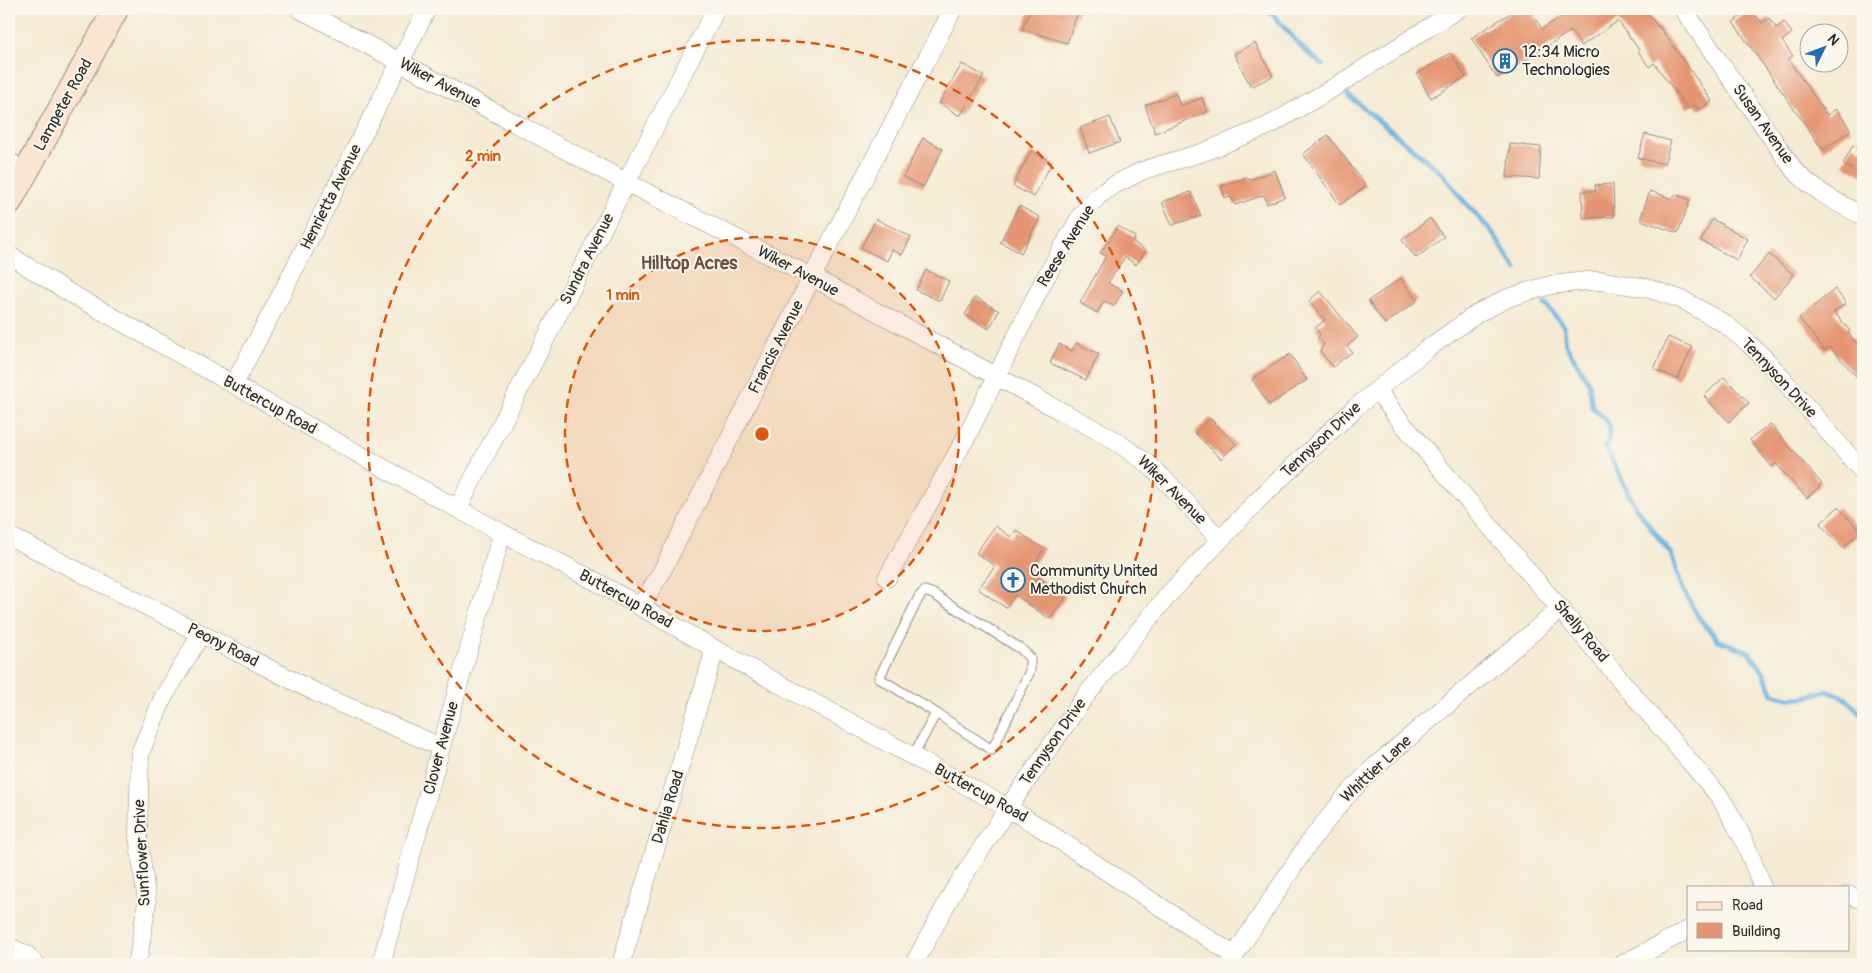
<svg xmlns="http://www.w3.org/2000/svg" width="1872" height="973" font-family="Pangolin,sans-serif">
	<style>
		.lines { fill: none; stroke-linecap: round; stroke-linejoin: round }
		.stream { stroke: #68b3e1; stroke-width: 5 }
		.building { fill: #e59571 }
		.service-casing { stroke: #908a7f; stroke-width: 11 }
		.minor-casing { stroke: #908a7f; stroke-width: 19 }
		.secondary-casing { stroke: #908a7f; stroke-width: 27 }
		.service { stroke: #fff; stroke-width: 9 }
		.minor { stroke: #fff; stroke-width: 18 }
		.secondary { stroke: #fce5d0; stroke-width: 25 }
		.ring { fill: none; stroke: #df570e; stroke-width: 2.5; stroke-dasharray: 9 6 }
		.labels { text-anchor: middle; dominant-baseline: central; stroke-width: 4; stroke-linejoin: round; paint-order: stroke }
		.poi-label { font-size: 16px; fill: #2b2b2b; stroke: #fbf7ec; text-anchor: start }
		.street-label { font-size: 16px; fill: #2b2b2b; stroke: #fbf7ec }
		.neighbourhood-label { font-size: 18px; font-weight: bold; fill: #6c5044; stroke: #fbf7ec }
		.centre { fill: #df570e; stroke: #fbf7ec; stroke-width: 2.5 }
		.ring-label { font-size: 15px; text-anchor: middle; font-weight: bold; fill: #df570e; stroke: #fbf7ec; stroke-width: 4; stroke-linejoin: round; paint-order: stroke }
	</style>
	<rect width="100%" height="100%" fill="#fbf7ec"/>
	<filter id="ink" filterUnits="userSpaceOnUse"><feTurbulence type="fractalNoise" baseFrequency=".02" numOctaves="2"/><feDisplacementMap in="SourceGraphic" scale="10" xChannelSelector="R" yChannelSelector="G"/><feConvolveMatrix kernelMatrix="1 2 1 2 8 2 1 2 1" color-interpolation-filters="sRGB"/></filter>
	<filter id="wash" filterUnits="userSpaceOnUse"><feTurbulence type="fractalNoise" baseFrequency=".0096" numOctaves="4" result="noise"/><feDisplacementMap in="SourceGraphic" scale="20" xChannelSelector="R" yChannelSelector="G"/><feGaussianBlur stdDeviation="1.12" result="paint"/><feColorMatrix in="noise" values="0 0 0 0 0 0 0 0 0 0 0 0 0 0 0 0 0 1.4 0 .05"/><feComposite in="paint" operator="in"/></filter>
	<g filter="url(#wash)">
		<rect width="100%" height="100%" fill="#f5ead3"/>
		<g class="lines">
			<path class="stream" d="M1268 9 1304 50 1323 65
				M1348 95 1443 174 1461 198 1492 232 1516 269
				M1545 304 1564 326 1566 345 1589 383 1592 407C1610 423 1614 423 1606 448L1636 508 1671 554 1683 590 1699 618 1718 640 1749 652 1763 671 1773 694 1788 698H1802L1826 691 1844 697 1863 716"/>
		</g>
		<g id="blocks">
			<path class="building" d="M1031 9H1079L1067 43 1022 29Z
				M1517 9H1529L1542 29 1573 9H1645L1658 27 1659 26 1712 101 1699 110 1695 104 1688 109 1654 63 1649 67 1638 51 1639 50 1618 21 1581 46 1571 31 1497 78 1471 38Z
				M1751 9 1762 23 1769 18 1776 28 1784 22 1792 33 1782 41 1793 56 1788 59 1827 115 1836 109 1851 130 1823 150 1733 22Z
				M1255 43 1273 76 1251 87 1234 54Z
				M1450 53 1466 77 1431 98 1417 74Z
				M962 64 984 76 960 116 939 103Z
				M1176 94 1180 106 1202 98 1207 112 1155 133 1145 105Z
				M1110 117 1120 142 1089 153 1080 128Z
				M1645 134 1671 141 1664 164 1638 158Z
				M1328 135 1366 186 1340 205 1303 154Z
				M923 138 943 149 923 187 903 177Z
				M1510 144 1541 147 1539 179 1507 177Z
				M1853 145 1863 151V176L1843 164Z
				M1031 151 1052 162 1034 197 1013 186Z
				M1275 170 1285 197 1267 204 1264 195 1235 205 1231 197 1225 198 1221 186 1248 177 1249 180Z
				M1613 184 1614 217 1583 218 1582 191H1596L1595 185Z
				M1650 191 1673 199 1675 194 1690 200 1678 233 1640 220Z
				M1191 192 1201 216 1172 225 1162 202Z
				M1019 206 1040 217 1021 253 1000 242Z
				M1430 218 1444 237 1416 258 1402 240Z
				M876 219 911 237 902 255 892 250 887 261 861 248Z
				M1712 219 1748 239 1737 260 1701 241Z
				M1118 226 1135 237 1133 242 1146 251 1136 265 1125 257 1108 283 1123 291 1114 306 1104 301 1097 313 1080 303 1106 256 1100 253Z
				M1769 254 1794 275 1774 298 1750 277Z
				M926 270 949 281 940 301 916 290Z
				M1401 278 1417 301 1385 324 1368 301Z
				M1835 289 1846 303 1834 312 1850 331 1848 333 1863 350V384L1830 347 1825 351 1799 318Z
				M1320 291 1358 337 1347 346 1352 352 1333 367 1320 351 1324 344 1318 338 1320 334 1315 328 1325 320 1309 301Z
				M975 297 999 311 989 329 965 315Z
				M1668 337 1692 347 1678 379 1654 369Z
				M1076 343 1099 354 1086 380 1050 363 1059 344 1072 351Z
				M1290 354 1307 380 1269 405 1252 379Z
				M1724 377 1749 403 1729 422 1704 396Z
				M1210 418 1236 444 1221 459 1195 433Z
				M1770 424 1822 484 1807 498 1776 464 1772 467 1750 440Z
				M1838 507 1861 532 1843 548 1820 524Z
				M995 526 1011 537 1016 530 1044 549 1029 571 1066 597 1050 619 1015 595 1006 608 978 589 995 566 976 553Z"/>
		</g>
	</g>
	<g filter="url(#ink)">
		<use href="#blocks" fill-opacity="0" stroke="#908a7f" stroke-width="1"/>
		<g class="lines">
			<g class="service-casing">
				<path id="service" d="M9 156 27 168
					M913 756 936 713 992 750 1030 671V658L1021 649 933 594 925 591 919 597 879 678 936 713"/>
			</g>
			<g class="minor-casing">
				<path id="minor" d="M300 9 626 182 812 277 1111 438 1147 463 1173 488 1219 539
					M1683 9 1794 170C1816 192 1836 202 1863 216
					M9 255 68 292 389 471 502 533 593 580 715 649 1008 808 1038 826 1235 956
					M234 384 282 293 427 9
					M1377 390 1397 417 1719 796C1738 825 1751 854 1762 887
					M458 508 716 9
					M9 536 325 697 441 747
					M887 578 969 432 1043 282 1082 214 1098 196 1112 186 1144 170 1204 152 1270 125 1338 85 1458 9
					M641 606 662 571 812 277 953 9
					M1848 895 1863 900
					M9 947 27 955 36 964
					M135 964 138 960 147 902 138 836 140 753 163 698 201 634
					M381 964 441 747 502 533
					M621 964 715 649
					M914 964 953 892 1008 808 1084 698 1169 594 1258 500 1355 408 1427 349 1478 313 1508 298 1533 290 1551 285 1587 281H1603L1647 288 1683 300 1725 324 1748 343 1767 361 1863 472
					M1229 964 1310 841 1343 800 1372 769 1561 608
					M1623 964 1688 930"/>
			</g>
			<g class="secondary-casing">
				<path id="secondary" d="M9 202 116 9"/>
			</g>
			<use href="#service" class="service"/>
			<use href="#minor" class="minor"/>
			<use href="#secondary" class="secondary"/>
		</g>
	</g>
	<circle cx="762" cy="434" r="197" fill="#df570e" fill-opacity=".12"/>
	<g class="ring">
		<circle cx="762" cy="434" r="197"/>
		<circle cx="762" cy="434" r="394"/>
	</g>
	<defs>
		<g id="building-ring" transform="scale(1.25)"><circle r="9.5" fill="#fbf7ec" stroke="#1f6fb2" stroke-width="1.5"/><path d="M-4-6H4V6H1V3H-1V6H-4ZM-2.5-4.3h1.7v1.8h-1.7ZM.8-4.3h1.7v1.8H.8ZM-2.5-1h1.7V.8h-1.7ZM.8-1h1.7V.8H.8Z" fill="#1f6fb2"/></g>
		<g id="church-ring" transform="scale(1.25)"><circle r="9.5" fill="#fbf7ec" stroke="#1f6fb2" stroke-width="1.5"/><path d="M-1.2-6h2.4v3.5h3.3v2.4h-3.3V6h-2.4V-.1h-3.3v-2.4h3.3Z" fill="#1f6fb2"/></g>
	</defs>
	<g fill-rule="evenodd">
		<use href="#building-ring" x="1505" y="61"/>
		<use href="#church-ring" x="1013" y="580"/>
	</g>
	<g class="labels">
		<g class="poi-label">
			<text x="1522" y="52">12:34 Micro<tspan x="1522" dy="18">Technologies</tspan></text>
			<text x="1030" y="571">Community United<tspan x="1030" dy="18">Methodist Church</tspan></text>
		</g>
		<g class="street-label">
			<text transform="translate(440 83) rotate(28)">Wiker Avenue</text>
			<text transform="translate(63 105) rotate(-61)">Lampeter Road</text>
			<text transform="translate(1763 124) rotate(55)">Susan Avenue</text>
			<text transform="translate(331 197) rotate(-63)">Henrietta Avenue</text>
			<text transform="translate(1066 246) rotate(-58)">Reese Avenue</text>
			<text transform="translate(587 259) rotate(-63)">Sundra Avenue</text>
			<text transform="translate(798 271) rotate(28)">Wiker Avenue</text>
			<text transform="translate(776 347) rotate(-63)">Francis Avenue</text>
			<text transform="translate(1779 378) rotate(47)">Tennyson Drive</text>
			<text transform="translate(270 405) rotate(29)">Buttercup Road</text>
			<text transform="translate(1321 440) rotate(-43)">Tennyson Drive</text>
			<text transform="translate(1172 490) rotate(45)">Wiker Avenue</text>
			<text transform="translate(626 599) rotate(29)">Buttercup Road</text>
			<text transform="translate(1581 631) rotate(50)">Shelly Road</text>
			<text transform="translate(223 645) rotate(27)">Peony Road</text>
			<text transform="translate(1053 742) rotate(-55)">Tennyson Drive</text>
			<text transform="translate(441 748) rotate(-75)">Clover Avenue</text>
			<text transform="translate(1376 769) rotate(-43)">Whittier Lane</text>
			<text transform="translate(981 793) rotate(29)">Buttercup Road</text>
			<text transform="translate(668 807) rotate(-73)">Dahlia Road</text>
			<text transform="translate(142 853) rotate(-93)">Sunflower Drive</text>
		</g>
		<g class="neighbourhood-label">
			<text x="689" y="263">Hilltop Acres</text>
		</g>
	</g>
	<circle cx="762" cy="434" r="8" class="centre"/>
	<g class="ring-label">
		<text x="483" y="161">2 min</text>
		<text x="623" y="300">1 min</text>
	</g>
	<rect width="1872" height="973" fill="none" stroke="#fbf7ec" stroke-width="30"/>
	<rect x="1687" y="886" width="162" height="65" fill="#fbf7ec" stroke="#a8a59f"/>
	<rect x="1697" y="902" width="25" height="8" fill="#fce5d0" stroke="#a8a59f"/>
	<text x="1732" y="910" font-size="15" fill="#2b2b2b">Road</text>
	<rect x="1697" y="923" width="25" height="15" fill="#e59571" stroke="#a8a59f"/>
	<text x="1732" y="936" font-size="15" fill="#2b2b2b">Building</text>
	<g transform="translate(1824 48) rotate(48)"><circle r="24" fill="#fbf7ec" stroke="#a8a59f"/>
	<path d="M0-4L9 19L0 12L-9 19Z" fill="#1f6fb2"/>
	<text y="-8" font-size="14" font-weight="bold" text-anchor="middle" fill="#2b2b2b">N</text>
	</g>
</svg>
